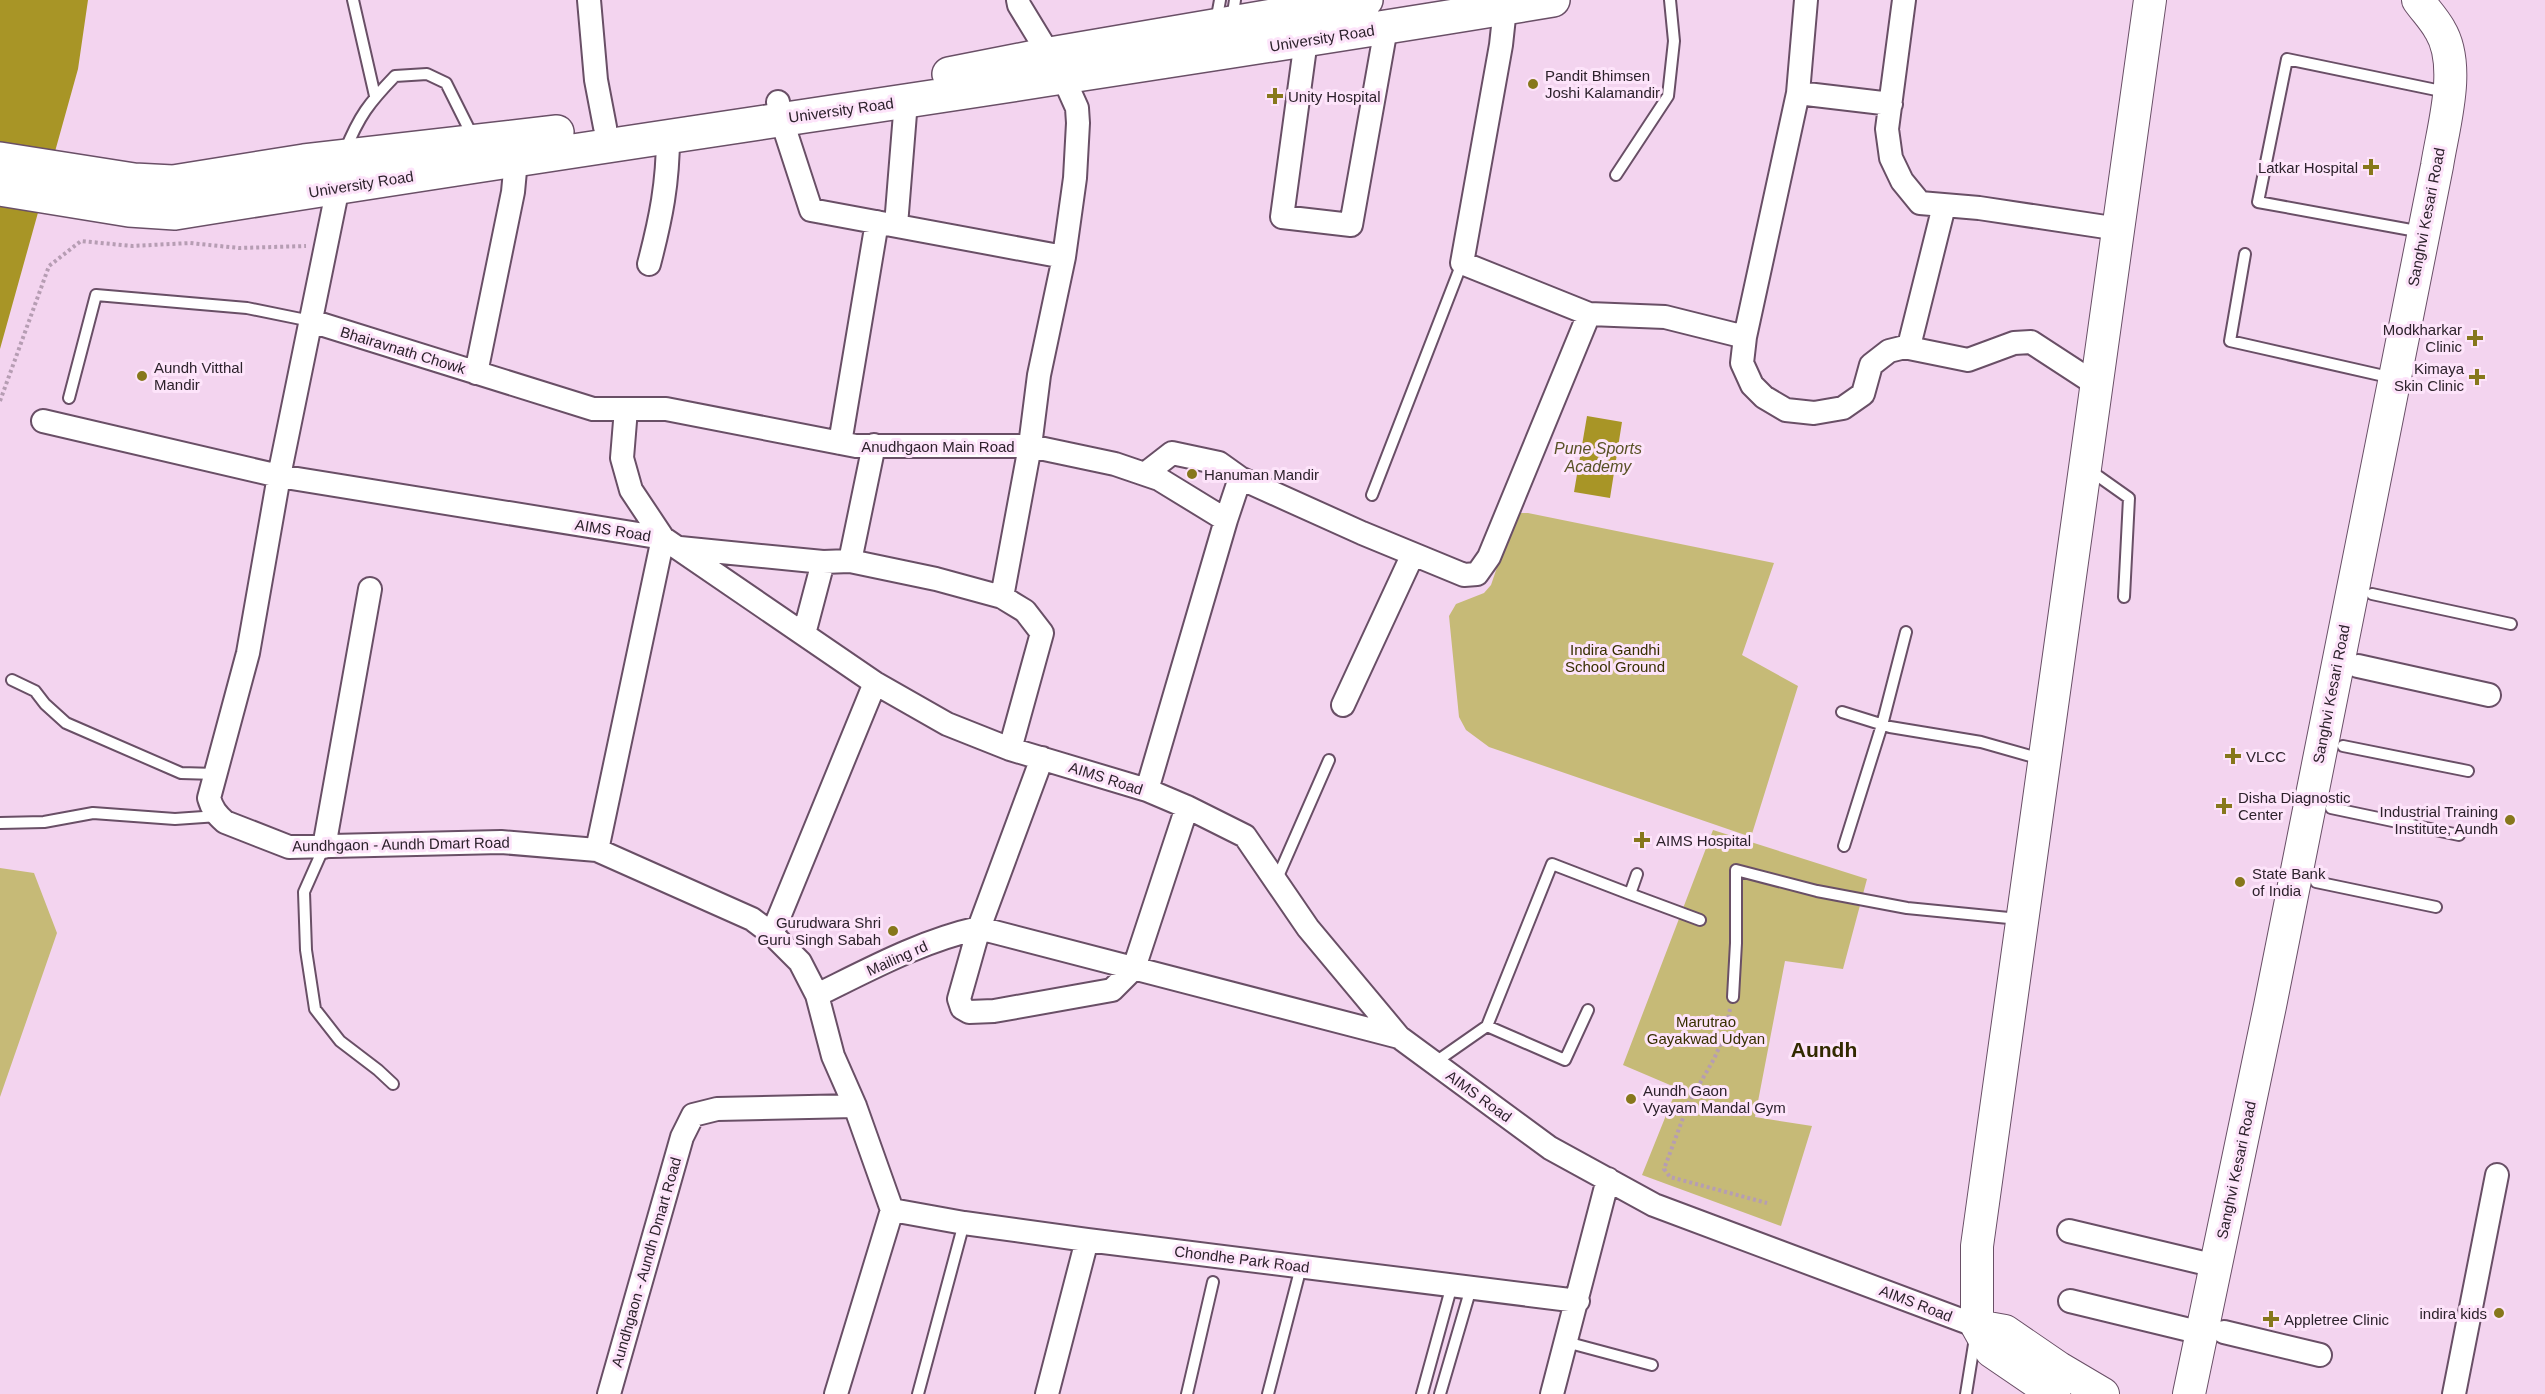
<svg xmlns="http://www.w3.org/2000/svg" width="2545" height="1394" font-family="Arial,sans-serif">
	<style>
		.green { fill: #c6ba77 }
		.water { fill: #a89526 }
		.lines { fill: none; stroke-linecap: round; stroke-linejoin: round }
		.lane-casing { stroke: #694f66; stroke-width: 14 }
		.street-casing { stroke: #694f66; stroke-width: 26 }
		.secondary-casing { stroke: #694f66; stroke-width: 34 }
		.primary-casing { stroke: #694f66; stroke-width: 36 }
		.path { stroke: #b69db3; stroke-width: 4; stroke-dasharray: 3 3; stroke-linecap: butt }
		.lane { stroke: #fff; stroke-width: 10 }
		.street { stroke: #fff; stroke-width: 22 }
		.secondary { stroke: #fff; stroke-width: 32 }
		.primary { stroke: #fff; stroke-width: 33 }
		.poi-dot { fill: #86771b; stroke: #fde4fa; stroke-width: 2 }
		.labels { text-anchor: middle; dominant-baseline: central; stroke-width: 6; stroke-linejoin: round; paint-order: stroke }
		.street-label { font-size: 15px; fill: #2d222c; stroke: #fde4fa }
		.poi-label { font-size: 15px; fill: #2d222c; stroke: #fde4fa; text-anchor: start }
		.park-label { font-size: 15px; fill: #372f00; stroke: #fde4fa }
		.water-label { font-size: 16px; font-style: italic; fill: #585125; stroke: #fde4fa }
		.district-label { font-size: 21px; font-weight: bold; fill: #322a00; stroke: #fde4fa }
	</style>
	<rect width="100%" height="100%" fill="#f3d4ef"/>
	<path class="green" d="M1518 513H1528L1774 563 1742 655 1798 686 1751 837 1489 747 1466 730 1459 717 1449 616 1456 604 1484 593 1491 585 1513 520Z
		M1713 830 1867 879 1843 969 1785 961 1755 1117 1812 1126 1781 1226 1642 1175 1677 1088 1623 1065Z
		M0 868 34 873 57 933 0 1097Z"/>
	<path class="water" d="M0 0H88L78 69 0 349Z
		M1587 416 1622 422 1610 498 1574 492Z"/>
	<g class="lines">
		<g class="lane-casing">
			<path id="lane" d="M353 0 375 96
				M1232 20 1235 0
				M1216 22 1220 0
				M345 151C359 116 369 103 395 76L427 74 446 83 473 137
				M1616 175 1668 96 1674 41 1670 0
				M2422 232 2258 202 2287 59 2446 92
				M2245 254 2230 341 2393 378
				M69 398 96 295 247 308 311 321
				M2088 469 2129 498 2124 597
				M1372 495 1462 263
				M2372 594 2511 624
				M12 680 35 691 45 704 66 723 181 773 216 774
				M1842 712 1890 727 1981 742 2041 759
				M2343 746 2468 771
				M2331 808 2459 835
				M0 823 44 822 93 813 175 819 218 816
				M1844 846 1882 725 1906 632
				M324 847 304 892 306 950 315 1009 340 1041 378 1070 393 1084
				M1276 881 1329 760
				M2316 882 2436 907
				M1630 894 1700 920
				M1733 997 1736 943V870L1817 891 1907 908 2019 919
				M1487 1026 1565 1060 1588 1010
				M1434 1063 1487 1026 1552 864 1630 894 1637 874
				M1566 1342 1652 1365
				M918 1394 964 1223
				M1187 1394 1213 1282
				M1268 1394 1301 1267
				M1422 1394 1452 1285
				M1440 1394 1471 1288
				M1966 1394 1975 1338"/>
		</g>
		<g class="street-casing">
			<path id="street" d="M589 0 596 80 605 127
				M1806 0 1798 93 1891 104
				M1904 0 1887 129 1891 158 1902 181 1920 203 1979 208 2119 229
				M1306 40 1282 217 1351 225 1386 28
				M1798 93 1745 337 1742 363 1752 385 1764 397 1786 410 1814 413 1843 408 1863 394 1871 365 1889 351 1909 346 1944 206
				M778 102 781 118 811 210 1064 257
				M338 187 279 476 248 653 209 798C212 809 217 815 225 822L289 847 501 842 597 850 752 919 772 934 800 962 817 995 833 1056 855 1106 892 1210 964 1223 1087 1240 1578 1301
				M896 225 906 101
				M649 264C661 218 668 183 668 136
				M1589 314 1665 317 1745 337
				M311 321 593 409H666L856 446H1030L1115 464 1159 479 1226 520 1147 790
				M1904 347 1968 360 2014 343 2031 342 2097 385
				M476 373 513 192 516 160
				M43 421 279 476 663 538 875 683 947 724 1010 749 1147 790 1187 807 1245 836 1308 928 1399 1037 1550 1148 1654 1205 1977 1326
				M840 443 877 222
				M1145 474 1172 453 1219 463 1240 478
				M1226 520 1240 478 1362 533 1464 575 1477 574 1489 557 1589 314 1462 263 1501 45 1505 8
				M680 548 823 562 850 561 936 579 1002 597 1025 611 1042 633 1010 749
				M850 561 874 445
				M1002 597 1030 446 1039 375 1064 257 1075 178 1078 123 1077 108 1064 79 1019 5 1018 0
				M804 634 823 562
				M2358 666 2489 695
				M1343 705 1413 554
				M1042 758 979 928 959 999 962 1008 969 1012 994 1011 1112 990 1134 968 1187 807
				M324 847 370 589
				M597 850 663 538 631 490 622 458 626 409
				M772 934 875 683
				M817 995C870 969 921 941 979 928L1399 1037
				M2069 1231 2216 1266
				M2070 1301 2202 1333
				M2224 1332 2320 1355
				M609 1394 682 1137 693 1115 717 1109 855 1106
				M836 1394 892 1210
				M1047 1394 1087 1240
				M1552 1394 1608 1179
				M2454 1394 2497 1175"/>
		</g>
		<g class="secondary-casing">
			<path id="secondary" d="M1977 1326 2005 1331 2059 1368 2103 1394
				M2054 1394 1991 1351 1977 1326V1246L2150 0
				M2189 1394 2270 1006 2437 166C2443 127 2462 66 2440 30 2434 19 2425 10 2418 0"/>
		</g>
		<g class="primary-casing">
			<path id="primary" d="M949 74 1050 54 1366 0
				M0 159 134 180 173 182 304 161 557 132
				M0 189 129 210 175 213C634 139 1094 76 1553 0"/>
		</g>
		<path class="path" d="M0 401 49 266 81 241 132 246 190 243 239 248 306 246
			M1730 1009 1725 1034 1714 1059 1689 1102 1664 1169 1670 1177 1767 1203"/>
		<use href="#lane" class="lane"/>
		<use href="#street" class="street"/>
		<use href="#secondary" class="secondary"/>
		<use href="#primary" class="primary"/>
	</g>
	<g class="poi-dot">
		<circle cx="1533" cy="84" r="6"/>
		<path d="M1272 87h6v6h6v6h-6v6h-6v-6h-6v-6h6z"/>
		<path d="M2368 158h6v6h6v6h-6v6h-6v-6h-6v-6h6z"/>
		<path d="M2472 329h6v6h6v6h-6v6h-6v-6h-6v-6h6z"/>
		<circle cx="142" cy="376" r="6"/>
		<path d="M2474 368h6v6h6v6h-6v6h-6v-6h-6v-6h6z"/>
		<circle cx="1192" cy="474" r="6"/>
		<path d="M2230 747h6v6h6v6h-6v6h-6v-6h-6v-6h6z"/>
		<path d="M2221 797h6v6h6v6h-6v6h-6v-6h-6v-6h6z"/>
		<circle cx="2510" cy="820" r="6"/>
		<path d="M1639 831h6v6h6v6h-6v6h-6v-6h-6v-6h6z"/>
		<circle cx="2240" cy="882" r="6"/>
		<circle cx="893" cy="931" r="6"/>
		<circle cx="1631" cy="1099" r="6"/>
		<circle cx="2499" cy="1313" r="6"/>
		<path d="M2268 1310h6v6h6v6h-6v6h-6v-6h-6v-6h6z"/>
	</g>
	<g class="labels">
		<g class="street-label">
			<text transform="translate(1322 38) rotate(-9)">University Road</text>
			<text transform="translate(841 110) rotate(-8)">University Road</text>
			<text transform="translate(361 184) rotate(-9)">University Road</text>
			<text transform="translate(2426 217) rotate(-79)">Sanghvi Kesari Road</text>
			<text transform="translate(403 350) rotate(17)">Bhairavnath Chowk</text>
			<text x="938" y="446">Anudhgaon Main Road</text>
			<text transform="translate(613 530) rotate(9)">AIMS Road</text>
			<text transform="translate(2331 694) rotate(-79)">Sanghvi Kesari Road</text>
			<text transform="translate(1106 778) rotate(18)">AIMS Road</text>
			<text transform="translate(401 844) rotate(-1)">Aundhgaon - Aundh Dmart Road</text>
			<text transform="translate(897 958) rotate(-24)">Mailing rd</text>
			<text transform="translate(1479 1096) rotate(36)">AIMS Road</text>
			<text transform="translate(2236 1170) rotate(-78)">Sanghvi Kesari Road</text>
			<text transform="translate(1242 1259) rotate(7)">Chondhe Park Road</text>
			<text transform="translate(646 1262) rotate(-74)">Aundhgaon - Aundh Dmart Road</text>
			<text transform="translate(1916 1303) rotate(21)">AIMS Road</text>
		</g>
		<g class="poi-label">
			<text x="1545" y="75">Pandit Bhimsen<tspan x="1545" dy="17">Joshi Kalamandir</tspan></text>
			<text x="1288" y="96">Unity Hospital</text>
			<text x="2358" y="167" text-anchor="end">Latkar Hospital</text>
			<text x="2462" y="329" text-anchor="end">Modkharkar<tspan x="2462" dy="17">Clinic</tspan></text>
			<text x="154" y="367">Aundh Vitthal<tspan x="154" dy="17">Mandir</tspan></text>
			<text x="2464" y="368" text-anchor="end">Kimaya<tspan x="2464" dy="17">Skin Clinic</tspan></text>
			<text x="1204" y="474">Hanuman Mandir</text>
			<text x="2246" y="756">VLCC</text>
			<text x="2238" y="797">Disha Diagnostic<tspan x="2238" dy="17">Center</tspan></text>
			<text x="2498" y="811" text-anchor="end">Industrial Training<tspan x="2498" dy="17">Institute, Aundh</tspan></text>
			<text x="1656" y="840">AIMS Hospital</text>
			<text x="2252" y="873">State Bank<tspan x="2252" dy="17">of India</tspan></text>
			<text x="881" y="922" text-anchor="end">Gurudwara Shri<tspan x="881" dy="17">Guru Singh Sabah</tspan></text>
			<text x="1643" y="1090">Aundh Gaon<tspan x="1643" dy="17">Vyayam Mandal Gym</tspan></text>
			<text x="2487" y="1313" text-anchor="end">indira kids</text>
			<text x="2284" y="1319">Appletree Clinic</text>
		</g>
		<g class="park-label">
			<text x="1615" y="649">Indira Gandhi<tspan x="1615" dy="17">School Ground</tspan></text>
			<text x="1706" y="1021">Marutrao<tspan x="1706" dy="17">Gayakwad Udyan</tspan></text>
		</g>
		<g class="water-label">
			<text x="1598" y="448">Pune Sports<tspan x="1598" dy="18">Academy</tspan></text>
		</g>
		<g class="district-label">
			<text x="1824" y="1049">Aundh</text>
		</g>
	</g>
</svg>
